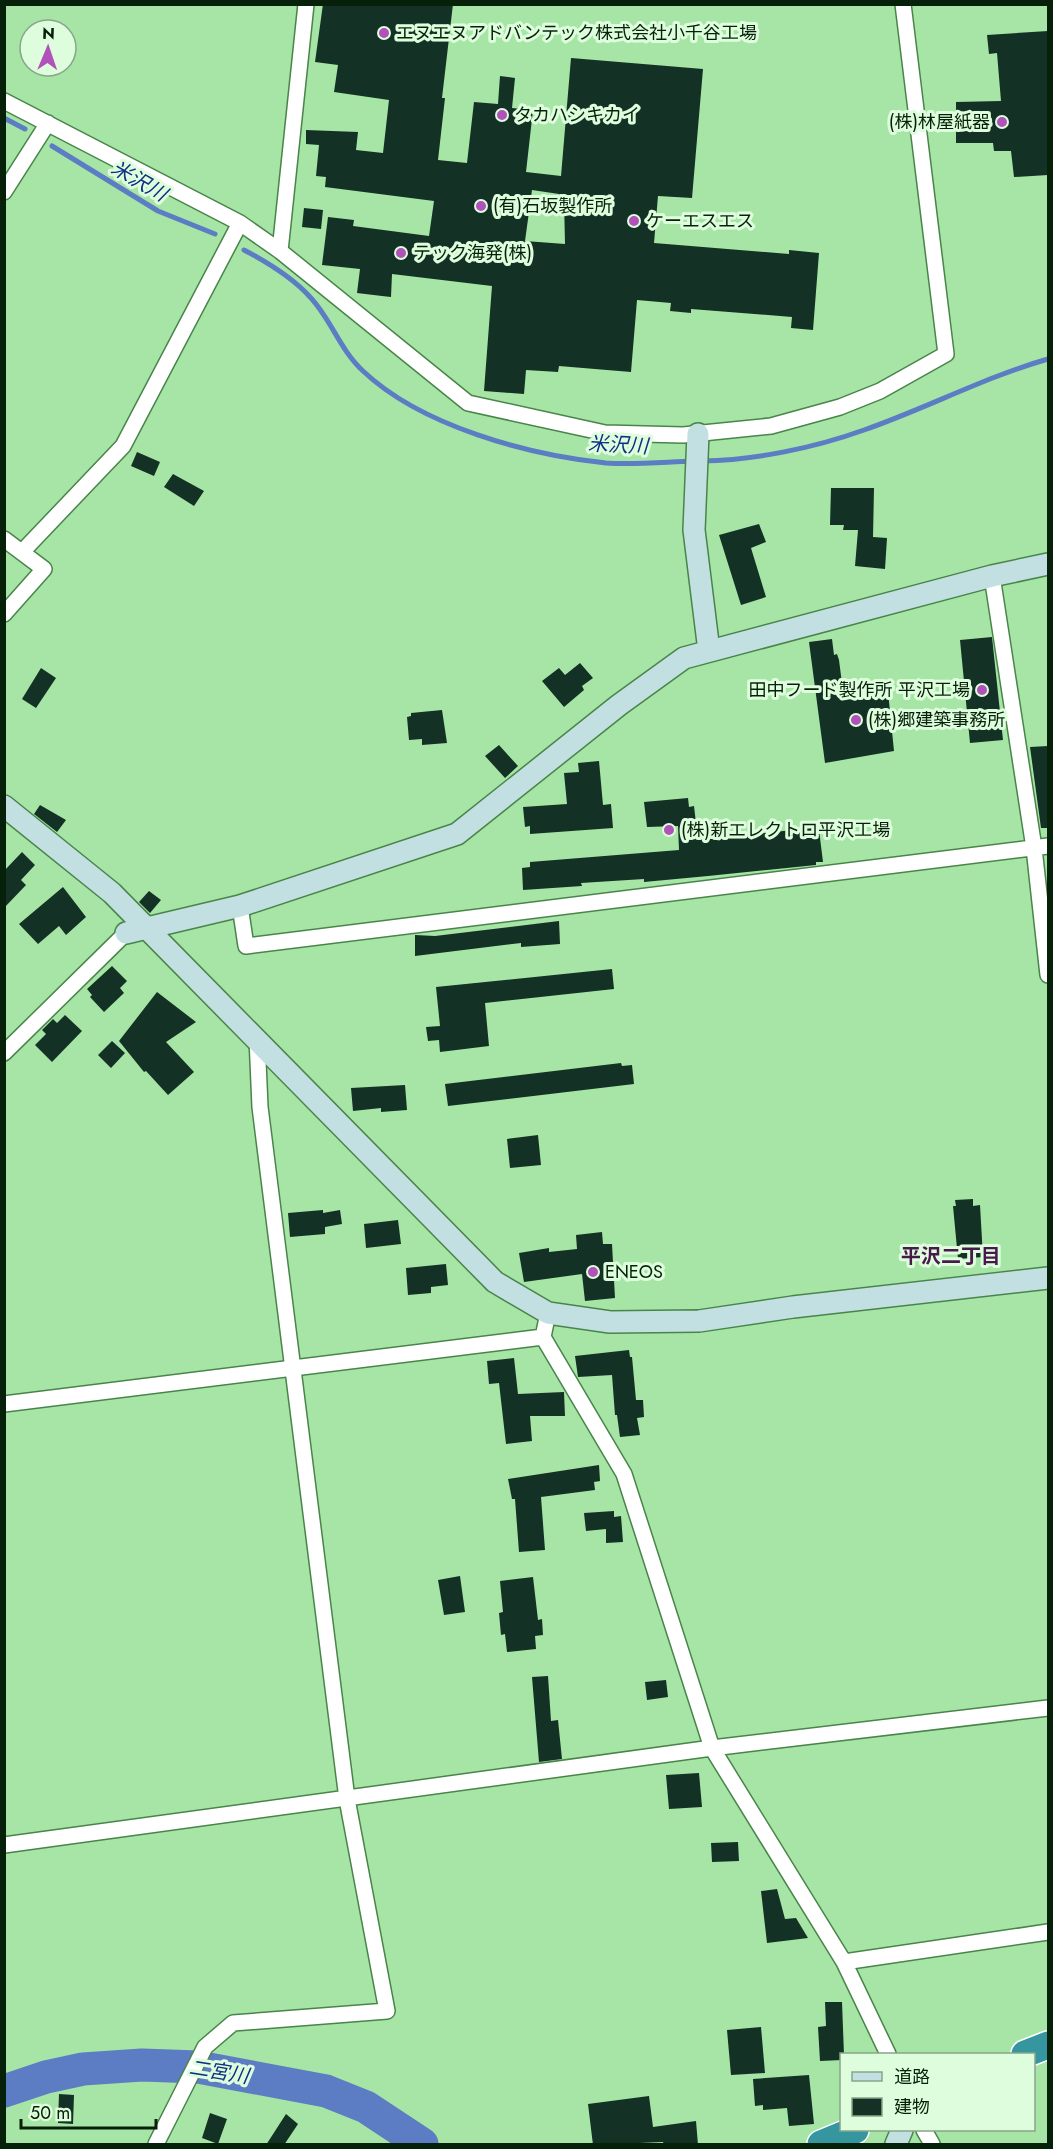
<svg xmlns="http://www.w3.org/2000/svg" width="1053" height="2149" font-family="Jost,'Noto Sans JP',sans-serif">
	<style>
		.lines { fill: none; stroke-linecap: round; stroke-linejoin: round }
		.stream { stroke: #5c7dc4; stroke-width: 5 }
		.river { stroke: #5c7dc4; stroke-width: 33 }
		.building { fill: #133124; fill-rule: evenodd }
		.street-casing { stroke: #49844a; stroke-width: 18 }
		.secondary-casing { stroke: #49844a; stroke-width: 24 }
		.highway-casing { stroke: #fff; stroke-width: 30 }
		.street { stroke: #fff; stroke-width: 15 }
		.secondary { stroke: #c2e0e2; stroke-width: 21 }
		.highway { stroke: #35969f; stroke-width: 27 }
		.poi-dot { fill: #b151ba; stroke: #defddd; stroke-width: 2 }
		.labels { text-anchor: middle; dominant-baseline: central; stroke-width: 6; stroke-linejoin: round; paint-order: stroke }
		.poi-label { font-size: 18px; fill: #072009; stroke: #defddd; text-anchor: start }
		.water-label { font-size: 20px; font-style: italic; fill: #103084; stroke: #defddd }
		.neighbourhood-label { font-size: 20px; font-weight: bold; fill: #481a4c; stroke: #defddd }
	</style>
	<rect width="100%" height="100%" fill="#a6e5a5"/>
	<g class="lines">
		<path class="stream" d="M4 118 25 129
			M52 146 158 211 215 234
			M244 250C267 262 293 278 310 297 331 319 340 350 363 371 421 426 528 455 606 463 634 465 664 462 693 461
			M702 461C755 460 814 448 864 430 927 408 985 377 1048 359"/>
		<path class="river" d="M4 2091 46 2077 83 2069 142 2065 198 2067 326 2091 366 2107 422 2144"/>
	</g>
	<path class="building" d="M323 4H453L442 98H445L438 160 467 163 474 102 498 104 500 76 515 78 512 108 533 110 526 172 561 176 571 58 703 69 692 198 658 196 654 243 789 254V250L819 253 813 330 791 328 792 317 691 309V313L670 311 671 303 637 300 631 372 559 366 558 372 526 370 524 394 484 391 492 286 392 274 391 297 382 296 357 293 360 269 322 265 328 217 354 220 353 226 429 236 434 201 325 187 326 177 316 176 319 145 306 144V130L358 132 356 150 383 153 389 100 334 92 338 65 315 62ZM532 190 559 194V198L564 199 565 244 525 241Z
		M1048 31V175L1014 177 1011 151H994L993 143H956V102L1001 101 997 53 989 54 987 35Z
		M304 208 323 210 321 229 302 227Z
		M137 452 160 462 154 476 131 466Z
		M173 474 204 491 194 506 164 487Z
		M831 488H874L873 537 887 538 885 569 855 566 858 530H843L844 525H830Z
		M759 524 766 542 751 548 766 597 741 605 719 535Z
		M992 637 1003 740 970 743 960 640Z
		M832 639 834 655 837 654 839 660 844 699 872 695V682H887L894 751 825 763 809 642Z
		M580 663 593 678 582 686 584 690 564 707 542 681 559 668 565 675Z
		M41 668 56 678 36 708 22 699Z
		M442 710 447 743 422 745V739L409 740 407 717 411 716V713Z
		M499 745 518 766 505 778 485 756Z
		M1048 746V828H1041L1030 747Z
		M599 761 603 805 611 804 613 828 530 834V826L525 827 523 807 567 804 564 773 579 772 578 763Z
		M688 798 689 807 694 806 698 840 812 828V830H819L823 862H816V865L708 876 644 882V879L581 883 582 886 523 890 522 868 530 867V862L679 850 678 826 647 827 644 802Z
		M40 805 66 820 57 832 34 814Z
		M22 852 35 865 21 880 26 885 4 908V871Z
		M63 887 86 917 66 935 59 926 38 944 19 924Z
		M149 891 161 900 150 913 139 902Z
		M559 921 560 944 521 947V943L415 956V935L435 936Z
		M112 966 127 981 120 988 124 993 104 1012 90 997 92 995 87 989Z
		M612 969 614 989 485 1003 489 1046 440 1052 439 1040 428 1041 426 1027 440 1026 436 987Z
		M157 992 196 1022 166 1042 194 1072 168 1095 146 1071 144 1072 119 1041Z
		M65 1015 82 1031 52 1062 35 1045 46 1034 42 1030 53 1019 57 1023Z
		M112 1041 125 1053 111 1068 98 1055Z
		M621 1063 622 1066 632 1065 634 1084 448 1106 445 1084Z
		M405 1085 407 1110 381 1112V1108L353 1111 351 1088Z
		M538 1135 541 1165 510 1168 507 1139Z
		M973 1199V1206L980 1205 983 1257 958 1259 953 1206H956L955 1200Z
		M323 1210V1213L340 1210 342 1224 325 1227V1234L290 1237 288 1213Z
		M398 1220 401 1244 366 1248 364 1224Z
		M602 1232 603 1244H612L615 1298 585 1301 582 1274 524 1282 519 1253 549 1248V1252L577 1249 576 1235Z
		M446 1264 448 1285 431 1287V1293L408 1295 406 1268Z
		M629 1350 630 1357H632L636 1400H643L644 1417 637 1418 640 1435 620 1437 617 1415H615L612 1375 578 1377 575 1356Z
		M514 1358 518 1394 564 1392 565 1416H530L532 1441 506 1444 499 1383 489 1384 487 1361Z
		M599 1465 600 1481 594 1482 595 1490 541 1497 545 1550 519 1552 515 1499H512L508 1479Z
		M614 1511V1517L621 1516 623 1542 606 1543V1529L586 1531 584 1513Z
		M460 1576 465 1612 444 1615 438 1580Z
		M533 1577 538 1620 542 1619 543 1635 535 1636 536 1649 507 1652 505 1634 501 1635 499 1613 503 1612 500 1581Z
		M548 1676 551 1721 558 1720 562 1759 539 1762 532 1677Z
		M666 1680 668 1697 647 1700 645 1682Z
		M699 1773 702 1807 669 1809 666 1775Z
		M738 1842 739 1861 712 1862 711 1843Z
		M777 1889 785 1919 796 1918 808 1938 767 1943 761 1891Z
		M825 2002H842L844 2055 842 2060 820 2061 818 2027 826 2026Z
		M761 2027 765 2073 731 2075 727 2030Z
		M809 2075 814 2124 789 2126 787 2108 763 2110V2105L755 2106 753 2079Z
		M59 2094 74 2095 73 2124 58 2123Z
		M649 2096 653 2127 696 2121 698 2145H664L663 2142 593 2145 588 2104Z
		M210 2113 227 2119 218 2144 202 2138Z
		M286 2114 298 2124 284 2145H266Z"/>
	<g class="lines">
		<g class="street-casing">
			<path id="street" d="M4 101 240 223 280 251 468 403 605 433 683 435 771 426 840 407 880 391 946 354 903 4
				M4 192 48 123
				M280 251 306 4
				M4 539 44 569 4 614
				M22 552 123 446 240 223
				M992 576 1034 848 1048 975
				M240 906 246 946 1048 846
				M4 1053 126 933
				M548 1313 543 1337 624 1474 712 1748 844 1962 888 2054
				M4 1404 543 1337
				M4 1845 712 1748 1048 1708
				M844 1962 1048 1932
				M924 2130 932 2144
				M156 2144 205 2047 233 2023 387 2011 347 1799 260 1107 257 1038"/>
		</g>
		<g class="secondary-casing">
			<path id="secondary" d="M698 434 694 530 709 651
				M4 806 112 893 495 1282 548 1313 610 1322 699 1321 793 1307 1048 1278
				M126 933 240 906 457 834 619 705 684 658 992 576 1048 564
				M896 2144 902 2130"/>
		</g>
		<g class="highway-casing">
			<path id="highway" d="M1025 2054 1048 2045
				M821 2144 855 2130"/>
		</g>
		<use href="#street" class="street"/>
		<use href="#secondary" class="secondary"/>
		<use href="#highway" class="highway"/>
	</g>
	<g class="poi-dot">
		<circle cx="384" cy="33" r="6"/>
		<circle cx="502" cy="115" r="6"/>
		<circle cx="1002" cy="122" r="6"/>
		<circle cx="481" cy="206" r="6"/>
		<circle cx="634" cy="221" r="6"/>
		<circle cx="401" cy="253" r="6"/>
		<circle cx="982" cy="690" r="6"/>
		<circle cx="856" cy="720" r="6"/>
		<circle cx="669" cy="830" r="6"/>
		<circle cx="593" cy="1272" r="6"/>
	</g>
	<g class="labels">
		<g class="poi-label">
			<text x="396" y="33">エヌエヌアドバンテック株式会社小千谷工場</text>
			<text x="514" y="115">タカハシキカイ</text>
			<text x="990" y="122" text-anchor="end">(株)林屋紙器</text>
			<text x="493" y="206">(有)石坂製作所</text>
			<text x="646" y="221">ケーエスエス</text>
			<text x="413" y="253">テック海発(株)</text>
			<text x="970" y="690" text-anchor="end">田中フード製作所 平沢工場</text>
			<text x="868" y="720">(株)郷建築事務所</text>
			<text x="681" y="830">(株)新エレクトロ平沢工場</text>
			<text x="605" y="1272">ENEOS</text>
		</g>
		<g class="water-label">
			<text transform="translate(139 181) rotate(30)">米沢川</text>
			<text transform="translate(618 445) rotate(3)">米沢川</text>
			<text transform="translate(219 2072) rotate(9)">二宮川</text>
		</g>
		<g class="neighbourhood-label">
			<text x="951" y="1256">平沢二丁目</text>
		</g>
	</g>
	<rect width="1053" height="2149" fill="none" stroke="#072009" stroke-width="12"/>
	<rect x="840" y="2053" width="195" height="78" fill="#defddd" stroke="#88a588" stroke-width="1.5"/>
	<rect x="852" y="2072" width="30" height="9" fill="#c2e0e2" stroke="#88a588" stroke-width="1.5"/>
	<text x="894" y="2083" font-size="18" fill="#072009">道路</text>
	<rect x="852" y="2098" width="30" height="18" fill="#133124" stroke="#88a588" stroke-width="1.5"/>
	<text x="894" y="2113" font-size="18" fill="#072009">建物</text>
	<g transform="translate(48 48) rotate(2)"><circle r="28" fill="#defddd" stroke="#88a588" stroke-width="1.5"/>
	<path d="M0-4.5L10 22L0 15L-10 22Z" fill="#b151ba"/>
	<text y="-9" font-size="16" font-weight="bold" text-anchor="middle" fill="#072009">N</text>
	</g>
	<path d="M21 2119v9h135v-9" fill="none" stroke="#072009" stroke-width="3"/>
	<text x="30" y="2119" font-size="18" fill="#072009" stroke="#defddd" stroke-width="4.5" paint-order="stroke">50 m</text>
</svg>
